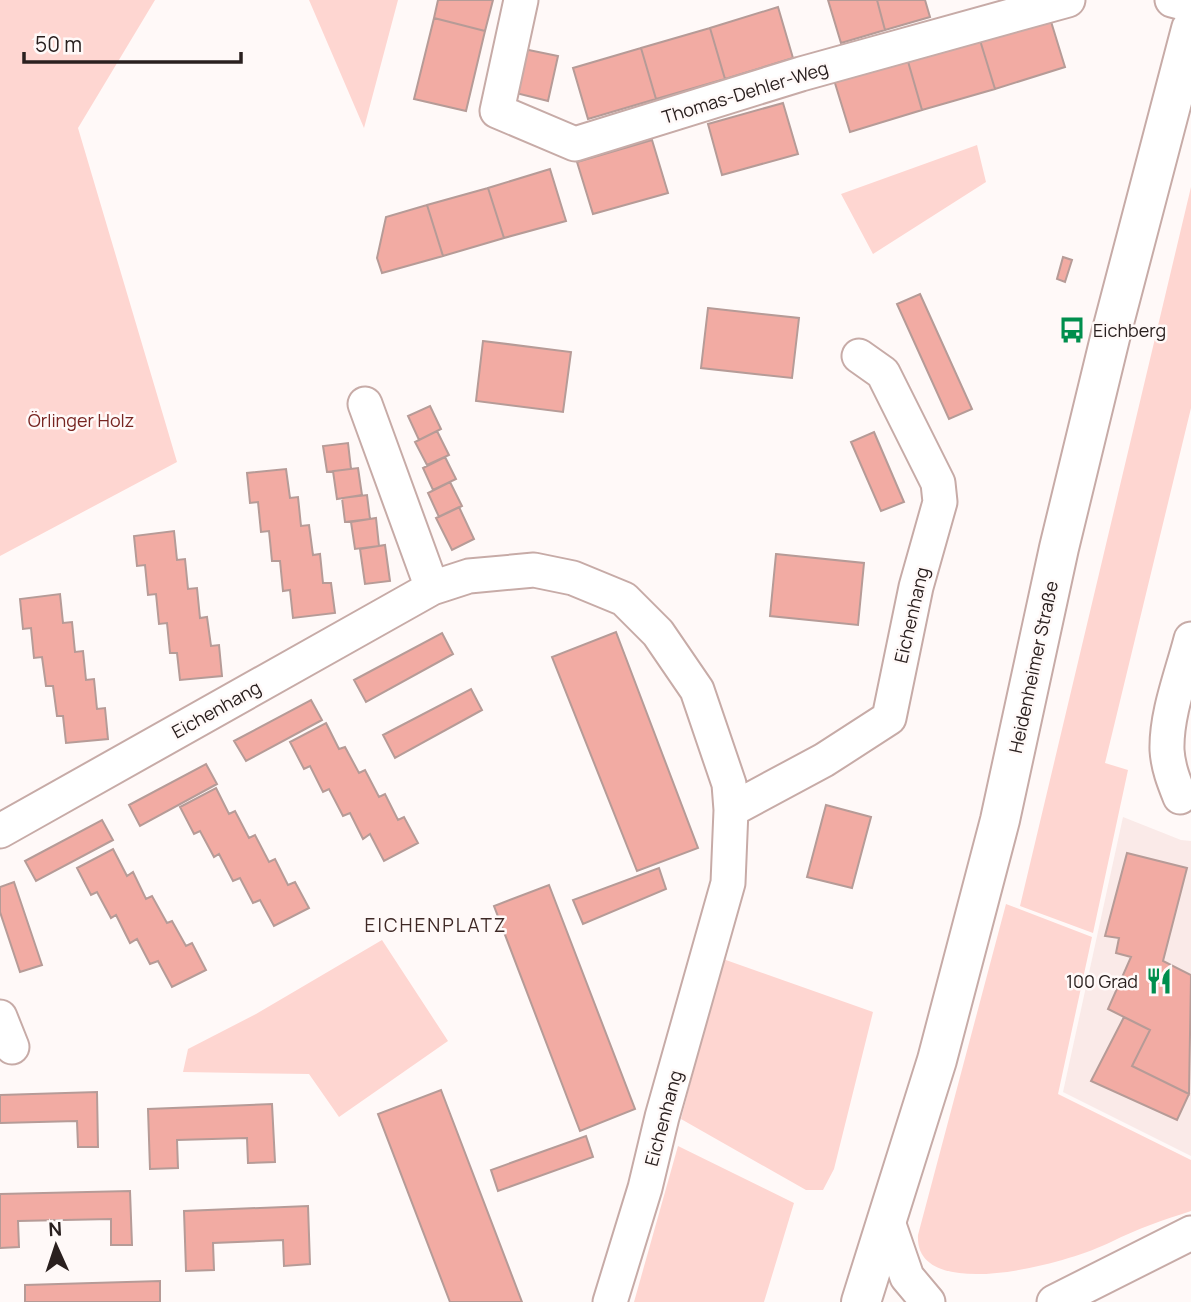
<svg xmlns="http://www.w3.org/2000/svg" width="1191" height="1302" font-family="Manrope,sans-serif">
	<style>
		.built { fill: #faeae8 }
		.green { fill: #fed6d1 }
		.building { fill: #f2aba3; stroke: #b69b97; stroke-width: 2 }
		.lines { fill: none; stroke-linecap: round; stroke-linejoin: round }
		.minor-casing { stroke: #c7aba7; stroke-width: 37 }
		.secondary-casing { stroke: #c7aba7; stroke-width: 42 }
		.minor { stroke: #fff; stroke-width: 33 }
		.secondary { stroke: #fff; stroke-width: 38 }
		.labels { text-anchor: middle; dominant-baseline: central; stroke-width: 5; stroke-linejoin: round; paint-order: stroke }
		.street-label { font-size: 18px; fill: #2a201f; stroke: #fff9f8 }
		.poi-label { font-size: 18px; fill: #2a201f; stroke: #fff9f8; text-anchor: start }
		.park-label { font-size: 18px; fill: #772521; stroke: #fff9f8 }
		.neighbourhood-label { font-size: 19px; letter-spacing: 2px; fill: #3f2926; stroke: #fff9f8 }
	</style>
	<rect width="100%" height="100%" fill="#fff9f8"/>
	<path class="built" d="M1123 817 1181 840 1191 841V1156L1063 1092Z"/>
	<path class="green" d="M0 0H155L78 128 177 462 0 556Z
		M309 0H398L364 128Z
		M977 145 986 182 873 254 841 194Z
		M1191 187V408L1105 763 1128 770 1093 933 1020 906Z
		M1006 904 1092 937 1058 1094 1191 1160V1211C1163 1220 1137 1229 1111 1242 1057 1268 914 1302 918 1235Z
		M382 940 448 1041 339 1117 309 1074 183 1072 188 1049 256 1014Z
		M723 959 873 1012 834 1169 823 1190H806L681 1119Z
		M678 1146 794 1203 764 1302H634Z"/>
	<path class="building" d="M438 0H493L485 31 434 18Z
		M828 0H877L885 30 841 43Z
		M877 0H925L930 17 885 30Z
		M778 7 793 58 725 79 710 28Z
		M1049 15 1065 67 995 89 979 37Z
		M434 18 485 31 466 111 414 99Z
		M710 28 725 79 656 99 641 48Z
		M979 37 995 89 922 110 907 58Z
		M514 47 558 56 548 101 504 90Z
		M641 48 656 99 588 119 573 68Z
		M907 58 922 110 850 132 834 80Z
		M783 103 798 154 722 175 708 124Z
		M652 140 668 193 593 214 577 162Z
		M550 169 566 221 504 238 488 188Z
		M488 188 504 238 443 256 427 205Z
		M427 205 443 256 382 273 377 258 386 217Z
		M1063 257 1072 260 1065 282 1057 279Z
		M920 294 972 409 949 419 897 304Z
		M708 308 799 318 792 378 701 368Z
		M483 341 571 352 563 412 476 401Z
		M430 406 441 429 419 440 408 416Z
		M437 431 449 455 427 465 415 442Z
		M874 432 904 502 881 511 851 442Z
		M348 443 351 469 327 472 323 446Z
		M445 457 456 479 433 490 423 468Z
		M358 468 362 495 337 499 333 471Z
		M286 469 290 498 298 497 301 526 309 525 313 555 320 554 323 583H331L335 613 293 618 290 590 283 591 280 561H272L269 531 261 532 258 502 250 503 247 473Z
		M450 482 462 506 439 517 428 493Z
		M367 495 370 519 345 522 342 498Z
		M459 507 474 539 452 550 436 518Z
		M376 518 379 546 355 549 351 522Z
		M174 531 177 560 185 559 188 589 197 588 200 618 207 617 211 646 219 645 222 676 180 680 177 653H170L167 623 159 624 156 594 148 595 145 565 137 566 134 536Z
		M385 545 390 581 365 584 360 549Z
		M776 554 864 563 858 625 770 616Z
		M60 594 63 623 72 622 75 652 83 651 86 680 94 679 97 709 105 708 108 739 66 743 63 716H57L53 686H46L42 657 34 658 31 628 23 629 20 599Z
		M616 632 698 848 637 871 552 657Z
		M442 633 453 654 366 702 354 680Z
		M471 689 482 710 395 758 383 735Z
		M311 700 322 720 246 761 234 741Z
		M326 723 339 749 345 747 359 773 365 770 379 797 385 794 398 820 404 817 418 843 384 861 370 834 363 839 350 813 343 816 329 789 323 792 310 766 304 769 290 742Z
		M206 764 217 784 140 826 129 805Z
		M216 788 229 814 235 811 249 838 255 835 269 862 275 859 288 885 295 882 309 908 274 926 260 900 253 903 240 878 233 881 219 854 214 857 200 831 194 834 180 807Z
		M826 805 871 817 852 888 807 877Z
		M102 820 113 840 36 881 25 861Z
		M113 849 127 876 133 872 146 899 152 896 167 923 172 921 186 946 192 943 206 970 172 987 158 961 150 964 137 939 130 943 116 915 111 918 97 892 91 895 77 868Z
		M1127 853 1187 868 1163 961 1191 975 1189 1094 1132 1066 1150 1030 1108 1009 1131 957 1116 953 1119 938 1105 936Z
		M659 868 666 889 583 924 573 900Z
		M14 882 42 965 20 972 0 912V887Z
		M549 885 635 1109 580 1131 494 906Z
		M1124 1017 1150 1030 1132 1066 1189 1094 1177 1120 1091 1081Z
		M441 1090 522 1302H450L378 1114Z
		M97 1092 98 1147H78L77 1121 0 1123V1095Z
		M272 1104 275 1162 248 1163 247 1138 177 1140 178 1168 150 1169 148 1109Z
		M586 1136 593 1157 498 1191 491 1170Z
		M130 1191 132 1245H111V1219L18 1221 19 1247 0 1248V1194Z
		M308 1206 310 1264 284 1266 283 1240 213 1243 214 1270 186 1271 184 1211Z
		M160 1281V1302H25V1285Z"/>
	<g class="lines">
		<g class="minor-casing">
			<path id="minor" d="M521 0 497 111 575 144 801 74 1068 0
				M1172 0 1191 5
				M365 404 432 588
				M1180 797C1174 782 1168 767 1167 750 1166 714 1182 674 1191 639
				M731 810 824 760 889 718 916 587 940 502 938 483 883 373 859 356
				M0 831 432 588 469 576 534 570 573 578 624 599 658 633 697 690 729 784 731 810 728 883 662 1117 645 1188 610 1302
				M0 1017 12 1047
				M887 1219 907 1277 928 1302
				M1054 1302 1191 1233"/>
		</g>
		<g class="secondary-casing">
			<path id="secondary" d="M861 1302 937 1060 1000 820 1059 548 1110 338 1191 29"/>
		</g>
		<use href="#minor" class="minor"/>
		<use href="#secondary" class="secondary"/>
	</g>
	<defs>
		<g id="bus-bare" transform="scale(2.1)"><path d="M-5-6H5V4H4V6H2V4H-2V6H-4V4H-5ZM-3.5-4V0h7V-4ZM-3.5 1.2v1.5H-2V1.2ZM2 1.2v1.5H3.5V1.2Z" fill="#008e4d" stroke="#fff9f8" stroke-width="2.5" paint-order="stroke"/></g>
		<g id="restaurant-bare" transform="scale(2.1)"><path d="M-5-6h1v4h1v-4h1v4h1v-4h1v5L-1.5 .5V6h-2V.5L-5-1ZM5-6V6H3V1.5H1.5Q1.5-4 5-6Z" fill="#008e4d" stroke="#fff9f8" stroke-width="2.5" paint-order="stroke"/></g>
	</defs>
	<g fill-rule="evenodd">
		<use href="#bus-bare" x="1072" y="330"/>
		<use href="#restaurant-bare" x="1159" y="981"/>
	</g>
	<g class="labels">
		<g class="street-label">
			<text transform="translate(745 92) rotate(-17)">Thomas-Dehler-Weg</text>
			<text transform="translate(911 615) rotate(-77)">Eichenhang</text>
			<text transform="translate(1033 667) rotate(-78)">Heidenheimer Straße</text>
			<text transform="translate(216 709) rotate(-29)">Eichenhang</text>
			<text transform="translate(663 1118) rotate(-75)">Eichenhang</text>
		</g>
		<g class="poi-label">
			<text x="1093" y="330">Eichberg</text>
			<text x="1138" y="981" text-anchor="end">100 Grad</text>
		</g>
		<g class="park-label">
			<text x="81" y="420">Örlinger Holz</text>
		</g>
		<g class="neighbourhood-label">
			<text x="436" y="925">EICHENPLATZ</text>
		</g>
	</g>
	<g transform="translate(56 1246) rotate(357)" stroke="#fff9f8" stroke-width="5" paint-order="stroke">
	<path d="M0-5L12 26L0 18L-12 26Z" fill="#2a201f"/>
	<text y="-10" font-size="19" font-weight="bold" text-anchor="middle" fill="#2a201f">N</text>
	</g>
	<path d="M24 52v10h217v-10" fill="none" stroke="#2a201f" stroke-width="3.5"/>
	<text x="35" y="52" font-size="21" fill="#2a201f" stroke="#fff9f8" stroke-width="5" paint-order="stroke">50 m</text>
</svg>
